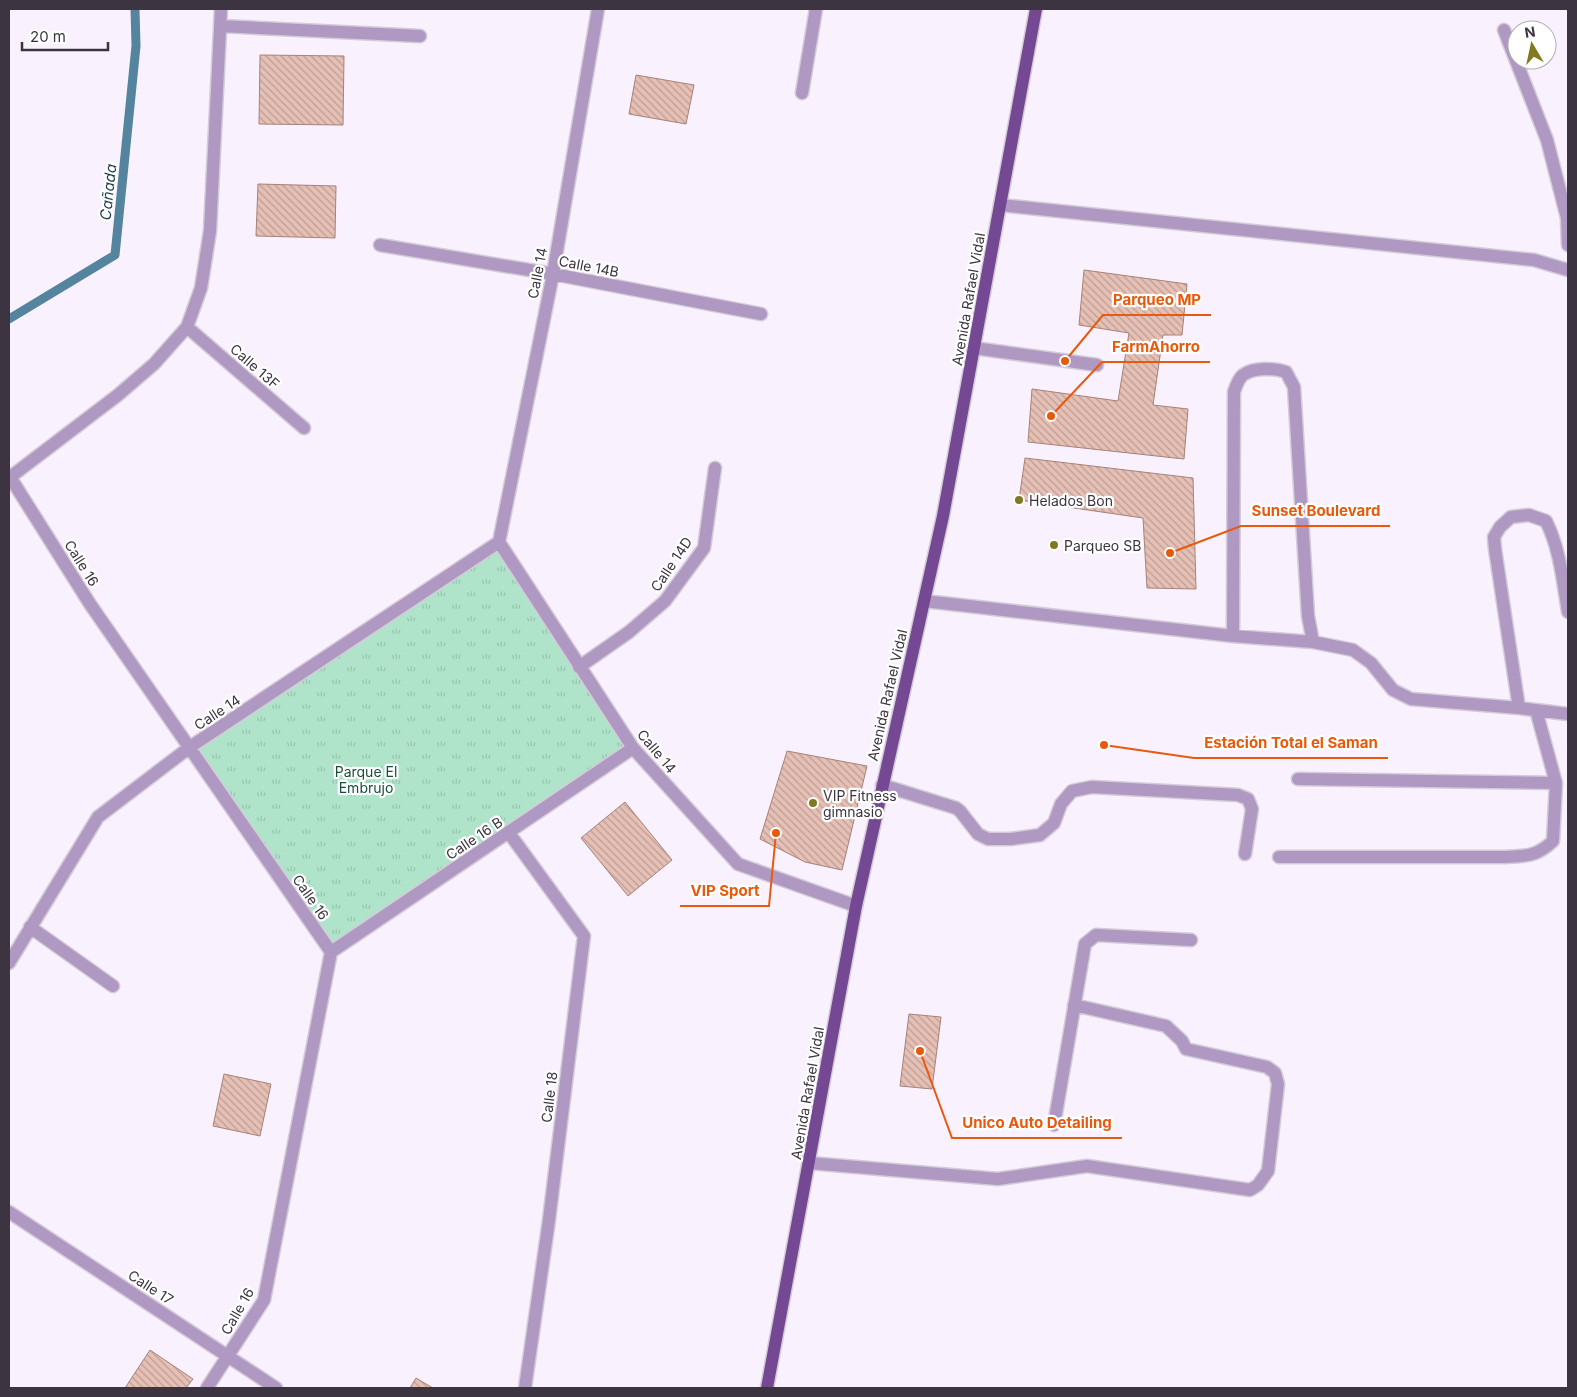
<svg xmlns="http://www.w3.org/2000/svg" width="1577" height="1397" font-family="Inter,sans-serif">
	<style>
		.park { fill: url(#park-tufts) }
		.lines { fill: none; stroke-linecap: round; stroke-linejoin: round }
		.stream { stroke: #54849e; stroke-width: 9 }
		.building { fill: url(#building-back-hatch); stroke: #a68279 }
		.minor-casing { stroke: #d4cbd8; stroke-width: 15 }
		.major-casing { stroke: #d4cbd8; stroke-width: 15 }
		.minor { stroke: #af98c2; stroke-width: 12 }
		.major { stroke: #754893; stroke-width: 12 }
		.poi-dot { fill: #7f791f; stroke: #fff; stroke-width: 2 }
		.labels { text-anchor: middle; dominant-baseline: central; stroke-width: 4.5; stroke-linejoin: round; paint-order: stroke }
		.street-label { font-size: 14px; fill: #3c3440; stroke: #fff }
		.poi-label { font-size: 14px; fill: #3c3440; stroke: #fff; text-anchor: start }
		.park-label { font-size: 14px; fill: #174f39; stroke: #fff }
		.water-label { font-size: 15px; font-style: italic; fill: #183948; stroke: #fff }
		.leader { fill: none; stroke: #e8590c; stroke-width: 2 }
		.callout-dot { fill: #e8590c; stroke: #fff; stroke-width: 2 }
		.callout-label { font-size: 15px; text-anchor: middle; font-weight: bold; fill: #e8590c; stroke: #fff; stroke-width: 4.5; stroke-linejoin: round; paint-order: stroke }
	</style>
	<defs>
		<pattern id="park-tufts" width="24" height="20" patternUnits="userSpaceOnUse" patternTransform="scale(1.25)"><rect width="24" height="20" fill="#b0e4ca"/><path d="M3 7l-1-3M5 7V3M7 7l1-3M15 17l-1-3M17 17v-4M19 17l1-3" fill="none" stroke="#98c4af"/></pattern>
		<pattern id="building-back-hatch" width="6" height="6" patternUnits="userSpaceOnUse" patternTransform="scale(1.25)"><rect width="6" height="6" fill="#e6c0b5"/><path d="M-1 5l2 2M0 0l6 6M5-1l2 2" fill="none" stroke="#bc9d95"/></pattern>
	</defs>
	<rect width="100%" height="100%" fill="#faf1fe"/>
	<path class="park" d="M499 542 633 748 331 952 190 747Z"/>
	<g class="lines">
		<path class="stream" d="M9 319 115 255 136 46 135 9"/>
	</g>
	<path class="building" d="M260 55 344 56 343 125 259 124Z
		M636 75 694 85 686 124 629 114Z
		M258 184 336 186 335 238 256 236Z
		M1084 270 1187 284 1182 335H1163L1153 405 1188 409 1184 459 1028 442 1032 389 1118 401 1129 333 1079 325Z
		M1025 458 1193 478 1196 589 1147 588 1143 518 1019 500Z
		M787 751 867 766 842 870 805 862 760 839Z
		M625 802 672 860 628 896 581 838Z
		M909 1014 941 1017 932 1089 900 1086Z
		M224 1074 271 1084 260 1136 213 1126Z
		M150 1350 193 1379 186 1388H125Z
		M416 1378 433 1388H410Z"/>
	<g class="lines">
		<g class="minor-casing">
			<path id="minor" d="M598 9 553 274 499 542 633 748 738 864 856 906
				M220 26 420 36
				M1504 30 1547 140 1567 218 1568 245
				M802 93 816 9
				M1000 205 1534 260 1568 270
				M380 245 553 274 761 314
				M187 327 304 428
				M974 348 1097 365
				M10 477 90 604 331 952 264 1300 207 1388
				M9 478 118 395 154 364 187 327 201 288 210 231 221 9
				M924 601 1233 636 1313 642 1353 650 1371 663 1393 690 1411 699 1519 708 1568 714
				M1233 636 1234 392C1236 386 1238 379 1243 375 1254 367 1274 368 1286 372L1294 387 1308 616 1313 642
				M579 667 629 632 665 601 704 548 715 468
				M1519 708 1495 549 1494 537 1500 527 1511 517 1529 515 1546 521C1560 549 1563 582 1568 612
				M1298 779 1556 783
				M882 785 956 808 960 811 978 834 988 839H1011L1040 835 1054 823 1061 804 1072 791 1092 787 1238 795 1248 799 1252 809 1245 854
				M509 833 584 936 549 1220 525 1388
				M1279 857H1504C1526 856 1536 857 1553 841L1556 783 1536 710
				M30 927 113 986
				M331 952 633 748
				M9 963 98 817 190 747 499 542
				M1054 1125 1085 944 1096 935 1191 940
				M809 1163 998 1179 1087 1166 1250 1190 1258 1185 1268 1171 1278 1084 1275 1073 1267 1067 1186 1049 1182 1041 1166 1026 1074 1005
				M9 1212 276 1388"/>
		</g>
		<g class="major-casing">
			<path id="major" d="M767 1388 856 906 943 516 1036 9"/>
		</g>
		<use href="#minor" class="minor"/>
		<use href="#major" class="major"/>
	</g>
	<g class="poi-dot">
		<circle cx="1019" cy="500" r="5"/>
		<circle cx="1054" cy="545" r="5"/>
		<circle cx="813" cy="803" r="5"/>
	</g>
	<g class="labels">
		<g class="street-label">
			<text transform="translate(589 266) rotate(11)">Calle 14B</text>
			<text transform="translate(537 273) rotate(-79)">Calle 14</text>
			<text transform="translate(968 299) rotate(-80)">Avenida Rafael Vidal</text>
			<text transform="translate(255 366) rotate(41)">Calle 13F</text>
			<text transform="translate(82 563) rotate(58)">Calle 16</text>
			<text transform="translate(671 564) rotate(-56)">Calle 14D</text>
			<text transform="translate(887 695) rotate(-77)">Avenida Rafael Vidal</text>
			<text transform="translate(217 712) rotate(-33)">Calle 14</text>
			<text transform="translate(657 751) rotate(50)">Calle 14</text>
			<text transform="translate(474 838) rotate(-34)">Calle 16 B</text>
			<text transform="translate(311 897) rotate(55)">Calle 16</text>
			<text transform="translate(807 1093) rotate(-80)">Avenida Rafael Vidal</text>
			<text transform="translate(549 1097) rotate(-83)">Calle 18</text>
			<text transform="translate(151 1287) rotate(33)">Calle 17</text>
			<text transform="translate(237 1311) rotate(-60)">Calle 16</text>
		</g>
		<g class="poi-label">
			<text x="1029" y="500">Helados Bon</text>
			<text x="1064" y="545">Parqueo SB</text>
			<text x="823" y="795">VIP Fitness<tspan x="823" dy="16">gimnasio</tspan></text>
		</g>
		<g class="park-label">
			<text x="366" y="771">Parque El<tspan x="366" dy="16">Embrujo</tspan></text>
		</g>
		<g class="water-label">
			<text transform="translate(108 192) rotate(-84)">Cañada</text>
		</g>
	</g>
	<path class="leader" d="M1065 361L1103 315H1211M1051 416L1102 362H1210M1170 553L1241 526H1390M1104 745L1194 758H1388M776 833L769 906H680M920 1051L952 1138H1122"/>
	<g class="callout-dot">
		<circle cx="1065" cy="361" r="5"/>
		<circle cx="1051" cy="416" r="5"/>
		<circle cx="1170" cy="553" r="5"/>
		<circle cx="1104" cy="745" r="5"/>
		<circle cx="776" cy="833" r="5"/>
		<circle cx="920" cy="1051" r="5"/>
	</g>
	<g class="callout-label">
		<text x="1157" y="305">Parqueo MP</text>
		<text x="1156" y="352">FarmAhorro</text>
		<text x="1316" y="516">Sunset Boulevard</text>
		<text x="1291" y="748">Estación Total el Saman</text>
		<text x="725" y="896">VIP Sport</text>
		<text x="1037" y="1128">Unico Auto Detailing</text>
	</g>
	<rect width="1577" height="1397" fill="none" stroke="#3c3440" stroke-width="20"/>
	<g transform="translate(1532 45) rotate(351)"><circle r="24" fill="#ffffff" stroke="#b1aeb3"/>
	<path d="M0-4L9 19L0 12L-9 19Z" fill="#7f791f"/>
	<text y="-8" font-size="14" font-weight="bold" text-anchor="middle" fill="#3c3440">N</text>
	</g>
	<path d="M22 42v8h86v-8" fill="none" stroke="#3c3440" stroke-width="2.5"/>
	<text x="30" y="42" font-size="15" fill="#3c3440" stroke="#ffffff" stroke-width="4" paint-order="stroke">20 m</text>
</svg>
